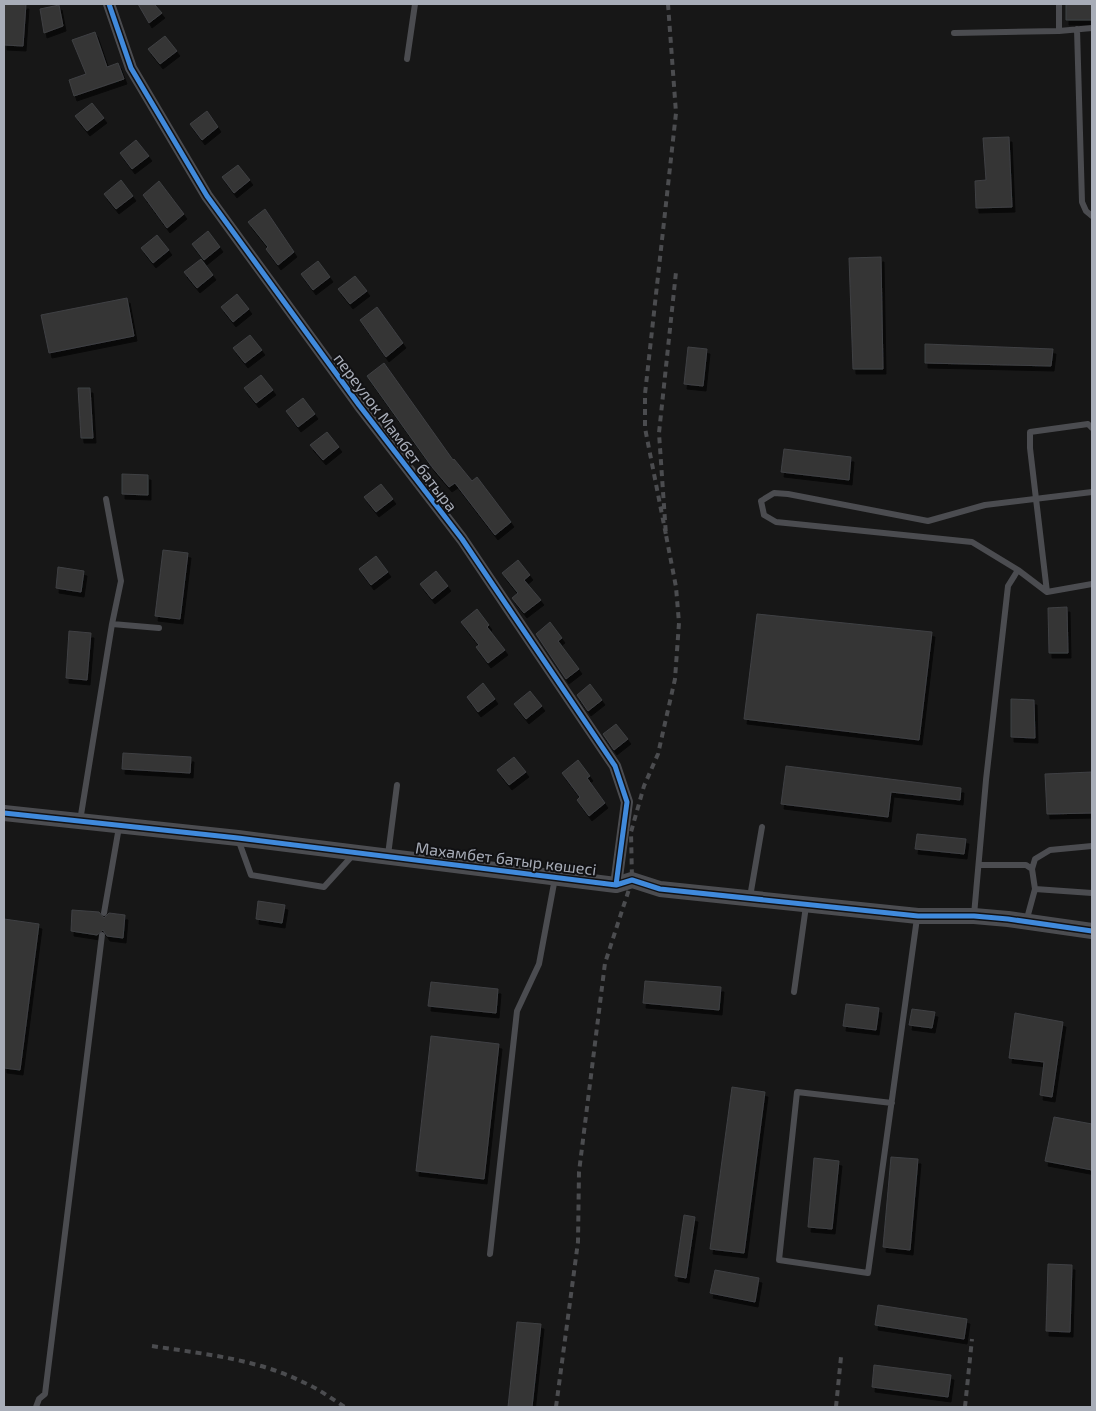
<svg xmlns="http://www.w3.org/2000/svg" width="1096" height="1411" font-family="'Exo 2',sans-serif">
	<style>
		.building { fill: #353536; stroke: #3f4043; filter: url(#shadow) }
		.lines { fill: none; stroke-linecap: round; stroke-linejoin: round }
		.service { stroke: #4b4c50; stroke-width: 6 }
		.minor { stroke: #4b4c50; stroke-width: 12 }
		.tertiary { stroke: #4b4c50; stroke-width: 16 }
		.rail { stroke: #4b4c4f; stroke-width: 4; stroke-dasharray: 6 5; stroke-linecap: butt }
		.cycleway-casing { stroke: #111113; stroke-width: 8 }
		.cycleway { stroke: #408adc; stroke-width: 5 }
		.labels { text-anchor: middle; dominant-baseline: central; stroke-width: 4; stroke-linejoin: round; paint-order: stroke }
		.street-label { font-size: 16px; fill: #a8adb8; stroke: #111113 }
	</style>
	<defs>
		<filter id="shadow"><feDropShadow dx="3" dy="5" stdDeviation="0" flood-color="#0009"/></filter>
	</defs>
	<rect width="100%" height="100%" fill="#171717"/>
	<path class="building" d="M4 4H26L23 46 4 45Z
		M138 4H154L162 13 149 23Z
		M1066 4H1092V20H1066Z
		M59 5 63 26 44 33 40 9Z
		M95 32 107 67 118 63 124 79 74 96 69 80 86 74 72 40Z
		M165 36 177 51 160 64 148 49Z
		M92 103 104 118 87 131 75 116Z
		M207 111 218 127 202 140 190 124Z
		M1009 137 1012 207 976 208 975 181 986 180 983 138Z
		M136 140 149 156 132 169 120 153Z
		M238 165 250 180 234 193 222 177Z
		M121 180 133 196 116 209 104 194Z
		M159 181 184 214 167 228 143 195Z
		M265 209 294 252 278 265 266 249 268 247 248 222Z
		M208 231 220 247 204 260 192 244Z
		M157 235 169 250 153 263 141 248Z
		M881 257 883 369H853L849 258Z
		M201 259 213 275 197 288 184 272Z
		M318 261 330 277 313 290 301 274Z
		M355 276 367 291 350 304 338 289Z
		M237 294 249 309 233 322 221 307Z
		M127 298 134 336 49 353 41 315Z
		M377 307 403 343 386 357 360 320Z
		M250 335 262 350 245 363 233 348Z
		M925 344 1053 349 1051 366 925 363Z
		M688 347 707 349 703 386 684 384Z
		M384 363 453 460 454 459 472 481 477 477 511 522 495 535 455 483 449 487 432 467 367 376Z
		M261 375 273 390 256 403 244 388Z
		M78 388H90L93 438H81Z
		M303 398 315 414 298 427 286 411Z
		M327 432 339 447 323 460 310 445Z
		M784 449 851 457 849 480 781 472Z
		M122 474 148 475V495L122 494Z
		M381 484 393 499 376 512 364 497Z
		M163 550 188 553 180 619 155 616Z
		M376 556 388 572 371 585 359 569Z
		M518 560 530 575 524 580 541 600 524 613 512 598 518 593 502 573Z
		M58 567 84 571 81 592 56 588Z
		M436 571 448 586 432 599 420 584Z
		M1067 607 1068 653H1049L1048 608Z
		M477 609 489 625 487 627 505 650 488 663 476 647 479 645 461 622Z
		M757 614 932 632 919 740 744 719Z
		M550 622 562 638 558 641 579 669 566 679 536 634Z
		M69 631 91 633 87 680 66 678Z
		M483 683 495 699 478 712 467 697Z
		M590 684 602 700 588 711 577 695Z
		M530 691 542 706 526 719 514 704Z
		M1011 699 1034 700 1035 738 1011 737Z
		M616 724 628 739 614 750 603 734Z
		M123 753 191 757 190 773 122 769Z
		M514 757 526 772 509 785 497 770Z
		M578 760 590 776 587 778 605 803 589 816 577 800 580 797 562 773Z
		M786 766 961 788 960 800 891 792 888 817 781 804Z
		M1092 772V813L1047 814 1045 774Z
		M917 834 966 839 964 854 915 849Z
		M258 901 285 905 282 923 256 919Z
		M72 910 99 912 104 918 109 913 125 915 123 938 107 936 103 930 97 935 71 931Z
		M4 919 39 924 20 1070 4 1068Z
		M645 981 721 987 719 1010 643 1003Z
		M431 982 498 989 496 1013 428 1006Z
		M846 1004 879 1008 876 1030 843 1026Z
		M912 1009 935 1012 932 1028 909 1025Z
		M1015 1013 1063 1022 1052 1097 1040 1095 1044 1062 1009 1058Z
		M431 1036 499 1044 484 1179 416 1171Z
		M732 1087 765 1092 744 1253 710 1249Z
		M1054 1117 1092 1124V1170L1045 1161Z
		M891 1157 918 1159 910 1250 883 1247Z
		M814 1158 839 1161 832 1229 808 1227Z
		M684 1215 695 1217 686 1278 675 1276Z
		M1048 1264 1072 1265 1070 1332 1046 1331Z
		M715 1270 759 1278 755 1302 710 1293Z
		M878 1305 967 1319 964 1339 875 1325Z
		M517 1322 541 1324 532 1407H508Z
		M874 1365 951 1375 948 1397 872 1387Z"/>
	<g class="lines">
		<path class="service" d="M1059 4V31
			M1077 29 1082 202 1086 211 1092 216
			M954 33 1059 31 1092 28
			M407 59 415 4
			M1018 570 972 542 776 522 764 515 761 501 774 493 788 494 928 521 985 505 1092 492
			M1047 592 1030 448V432L1088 424 1092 428
			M112 624 159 628
			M80 821 112 624 121 581 106 499
			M238 839 251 875 324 887 353 855
			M388 855 397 785
			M979 865H1026L1032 869 1035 889 1026 922
			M1032 869 1035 859 1050 850 1092 846
			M1035 889 1092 893
			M750 897 762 827
			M104 913 119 827
			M974 915 986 780 1008 586 1018 570 1047 592 1092 584
			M794 992 806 906
			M892 1103 797 1092 779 1260 868 1273 917 918
			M490 1254 517 1011 539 964 555 878
			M36 1407 39 1399 45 1394 102 935"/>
		<path class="minor" d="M109 4 131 68 207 196 359 405 462 539 615 766 627 802 616 885"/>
		<path class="tertiary" d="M4 813 238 838 616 885 632 880 660 889 918 916H974L1008 919 1092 931"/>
		<path class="rail" d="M668 4 676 113 645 394V428L666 535 659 433 676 272
			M152 1346C204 1354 257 1359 305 1383 319 1389 332 1399 345 1407
			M556 1407 578 1242 579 1172 605 963 632 880 631 832 644 786 658 754 675 679 679 623 676 587 666 535
			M836 1407 841 1357
			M965 1407 972 1339"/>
		<g class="cycleway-casing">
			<path id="cycleway" d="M109 4 131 68 207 196 359 405 462 539 615 766 627 802 616 885
				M4 813 238 838 616 885 632 880 660 889 918 916H974L1008 919 1092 931"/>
		</g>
		<use href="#cycleway" class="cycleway"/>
	</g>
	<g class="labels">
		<g class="street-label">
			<text transform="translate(396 432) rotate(53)">переулок Мамбет батыра</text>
			<text transform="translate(506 858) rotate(7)">Махамбет батыр көшесі</text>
		</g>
	</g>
	<rect width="1096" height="1411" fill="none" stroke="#a8adb8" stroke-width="10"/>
</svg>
